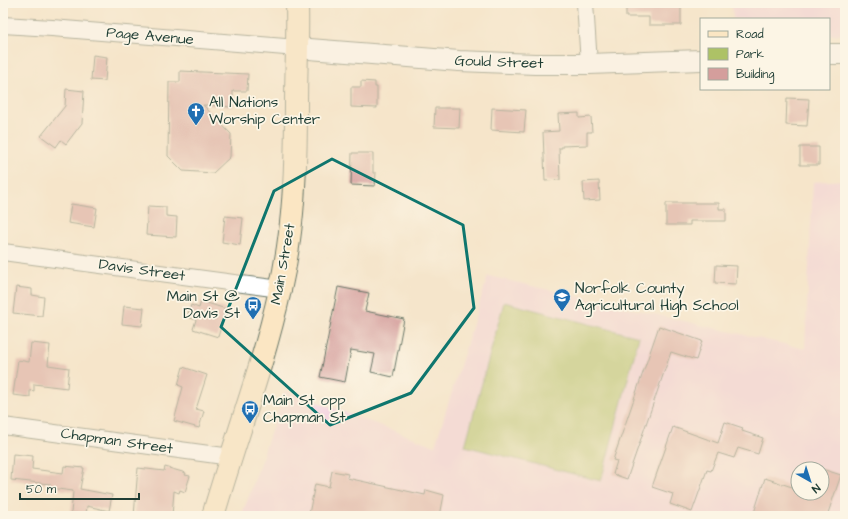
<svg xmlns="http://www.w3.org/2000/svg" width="848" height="519" font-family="'Architects Daughter',sans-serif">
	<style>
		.built { fill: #f2cfe0; fill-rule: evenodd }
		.green { fill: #adc266; stroke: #66804d }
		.building { fill: #d49e9c }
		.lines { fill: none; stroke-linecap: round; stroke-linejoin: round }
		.minor-casing { stroke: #6a7869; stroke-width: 18 }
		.tertiary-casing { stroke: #6a7869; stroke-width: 22 }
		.secondary-casing { stroke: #6a7869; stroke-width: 24 }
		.minor { stroke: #fff; stroke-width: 16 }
		.tertiary { stroke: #fff; stroke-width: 20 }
		.secondary { stroke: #fbe6c3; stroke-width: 22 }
		.marked { fill: none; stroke: #0f766e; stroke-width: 3; stroke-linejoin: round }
		.labels { text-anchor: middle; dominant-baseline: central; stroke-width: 3.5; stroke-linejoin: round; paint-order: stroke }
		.street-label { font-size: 15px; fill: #1f3d34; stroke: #fcf5e5 }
		.poi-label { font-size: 15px; fill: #1f3d34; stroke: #fcf5e5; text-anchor: start }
	</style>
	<rect width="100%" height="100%" fill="#fcf5e5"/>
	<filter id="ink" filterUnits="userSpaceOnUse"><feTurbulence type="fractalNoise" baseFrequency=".025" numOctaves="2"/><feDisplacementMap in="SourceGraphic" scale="8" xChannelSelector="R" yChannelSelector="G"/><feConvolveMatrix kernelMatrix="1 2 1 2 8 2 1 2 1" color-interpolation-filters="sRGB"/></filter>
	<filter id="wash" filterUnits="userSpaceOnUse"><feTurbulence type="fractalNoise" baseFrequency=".012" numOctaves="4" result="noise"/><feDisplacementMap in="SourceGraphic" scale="16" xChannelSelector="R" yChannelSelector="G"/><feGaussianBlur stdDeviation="0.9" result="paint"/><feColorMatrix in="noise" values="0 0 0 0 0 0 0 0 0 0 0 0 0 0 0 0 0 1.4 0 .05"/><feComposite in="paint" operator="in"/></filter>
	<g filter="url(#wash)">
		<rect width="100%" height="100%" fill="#f5e5cb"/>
		<path class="built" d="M732 3H845V34L829 35V19H733Z
			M845 180V516H241L249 496 285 390 435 446 488 276 805 349 813 182ZM798 469H822V493H798Z"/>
		<path class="green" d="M504 302 639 337 601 481 465 446Z"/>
		<g id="blocks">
			<path class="building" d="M626 3 681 4V25H649V17H626Z
				M93 55 107 57 105 81 91 80Z
				M180 71 248 74 247 91H233V107L203 105 231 134 230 157 213 173 183 171 168 156 169 82H180Z
				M361 81 375 82V87H377V108L351 107V87H361Z
				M66 89 84 91 82 123 66 144 61 140 56 147 41 136 65 106Z
				M787 98 809 99 807 126 786 125Z
				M435 108H460L459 128 434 127Z
				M492 108 526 110 524 132 491 130Z
				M579 113V118L591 117 592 132H587V145L562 146V148H559L560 180 545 181 543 132 559 131 558 114Z
				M800 147H819V165H800Z
				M352 153H373V173H376L375 186 351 185Z
				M599 181 600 200 584 201 583 182Z
				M666 203H719V209H726V221H690V225H666Z
				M71 204 97 208 94 227 68 223Z
				M148 206 166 207V216L177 217 176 237 146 235Z
				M225 216 243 218 240 245 222 242Z
				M716 265 737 266 736 284 715 283Z
				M16 287 32 289V295L44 297 42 316 13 313Z
				M338 287 369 293 365 311 404 319 393 377 371 372 375 354 351 350 345 382 320 377Z
				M201 301 226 309 218 337 193 329 196 320 187 317 191 305 199 308Z
				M124 306 144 308 142 326 122 324Z
				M659 326 702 341 696 360 671 352 627 479 613 474 617 461 613 460Z
				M31 343 50 345 48 365 69 368 67 388 34 384V391L30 390V397L13 395 18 360 29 362Z
				M183 367 207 375 196 409 204 411 199 428 174 421 183 387 178 385Z
				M725 422 743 428 742 431 763 438 758 454 738 448 734 458 718 453 711 471 707 470 692 512 670 504 673 494 652 487 673 427 718 443Z
				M13 454 33 456 32 469 63 473 64 466 84 468 80 489 112 495 109 511 87 506 86 514 71 513 73 491 50 488V484L11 480Z
				M165 467 186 473 185 475 190 476 185 492 180 490 179 493 174 491 172 516H134L138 468 164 471Z
				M822 469 841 475 827 516H753L765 478 798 489V493H822Z
				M332 471 348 474 347 478 425 495 426 490 444 495 440 516H319L309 514 315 484 329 487Z"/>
		</g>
	</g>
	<g filter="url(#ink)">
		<use href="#blocks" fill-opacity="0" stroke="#6a7869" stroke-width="1"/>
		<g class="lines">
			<g class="minor-casing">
				<path id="minor" d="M585 3 589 64
					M3 25 52 28 297 48
					M3 252 280 289
					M3 426 231 457"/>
			</g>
			<g class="tertiary-casing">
				<path id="tertiary" d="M297 48 459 61 535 64H589L701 60
					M829 54H845"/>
			</g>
			<g class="secondary-casing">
				<path id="secondary" d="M213 516C235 440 263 367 280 290 294 229 296 168 296 106 296 72 298 37 297 3"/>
			</g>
			<use href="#minor" class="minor"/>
			<use href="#tertiary" class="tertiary"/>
			<use href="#secondary" class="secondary"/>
		</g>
	</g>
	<path d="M0 0H848V519H0ZM332 159 463 225 474 308 411 393 330 425 221 327 274 191Z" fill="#f5e5cb" fill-opacity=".55" fill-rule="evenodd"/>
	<path class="marked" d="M332 159 463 225 474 308 411 393 330 425 221 327 274 191Z"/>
	<defs>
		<g id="church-pin" transform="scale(0.9)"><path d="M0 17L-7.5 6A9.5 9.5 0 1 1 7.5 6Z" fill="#1f6fb2" stroke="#fcf5e5"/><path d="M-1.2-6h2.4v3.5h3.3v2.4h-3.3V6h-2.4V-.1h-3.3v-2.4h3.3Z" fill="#fff"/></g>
		<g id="school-pin" transform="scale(0.9)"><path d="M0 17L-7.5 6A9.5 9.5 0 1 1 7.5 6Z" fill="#1f6fb2" stroke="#fcf5e5"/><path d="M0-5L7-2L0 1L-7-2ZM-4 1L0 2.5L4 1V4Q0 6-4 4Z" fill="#fff"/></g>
		<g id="bus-pin" transform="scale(0.9)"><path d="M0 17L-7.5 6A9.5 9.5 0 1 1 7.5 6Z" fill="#1f6fb2" stroke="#fcf5e5"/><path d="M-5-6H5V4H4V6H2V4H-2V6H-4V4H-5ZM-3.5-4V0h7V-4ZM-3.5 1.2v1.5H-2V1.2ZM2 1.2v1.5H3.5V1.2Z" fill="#fff"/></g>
	</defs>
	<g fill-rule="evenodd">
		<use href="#church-pin" x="196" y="111"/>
		<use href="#school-pin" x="562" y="297"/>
		<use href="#bus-pin" x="253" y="305"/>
		<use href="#bus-pin" x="250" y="409"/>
	</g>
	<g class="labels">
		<g class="street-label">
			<text transform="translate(150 36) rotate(5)">Page Avenue</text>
			<text transform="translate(499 62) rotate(2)">Gould Street</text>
			<text transform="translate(283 264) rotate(-80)">Main Street</text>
			<text transform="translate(142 270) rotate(8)">Davis Street</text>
			<text transform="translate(117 441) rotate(8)">Chapman Street</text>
		</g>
		<g class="poi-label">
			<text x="209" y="102">All Nations<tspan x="209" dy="17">Worship Center</tspan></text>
			<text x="575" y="288">Norfolk County<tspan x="575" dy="17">Agricultural High School</tspan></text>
			<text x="240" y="296" text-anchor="end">Main St @<tspan x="240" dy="17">Davis St</tspan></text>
			<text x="263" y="400">Main St opp<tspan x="263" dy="17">Chapman St</tspan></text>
		</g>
	</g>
	<rect width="848" height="519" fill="none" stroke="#fcf5e5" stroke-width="16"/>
	<rect x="700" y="18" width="130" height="72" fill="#fcf5e5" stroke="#a4ab9e"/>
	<rect x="708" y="31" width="20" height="6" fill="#fbe6c3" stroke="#a4ab9e"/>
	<text x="736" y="38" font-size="12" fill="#1f3d34">Road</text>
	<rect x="708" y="48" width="20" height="12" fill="#adc266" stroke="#a4ab9e"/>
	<text x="736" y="58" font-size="12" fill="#1f3d34">Park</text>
	<rect x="708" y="68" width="20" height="12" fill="#d49e9c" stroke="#a4ab9e"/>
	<text x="736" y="78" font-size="12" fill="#1f3d34">Building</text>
	<g transform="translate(810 481) rotate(141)"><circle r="19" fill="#fcf5e5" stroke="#a4ab9e"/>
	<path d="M0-3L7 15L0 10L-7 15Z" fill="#1f6fb2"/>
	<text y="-6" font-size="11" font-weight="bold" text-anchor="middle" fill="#1f3d34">N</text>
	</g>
	<path d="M20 493v6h119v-6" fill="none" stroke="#1f3d34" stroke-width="2"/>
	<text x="26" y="493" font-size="12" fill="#1f3d34" stroke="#fcf5e5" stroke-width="3" paint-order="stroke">50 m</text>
</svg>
